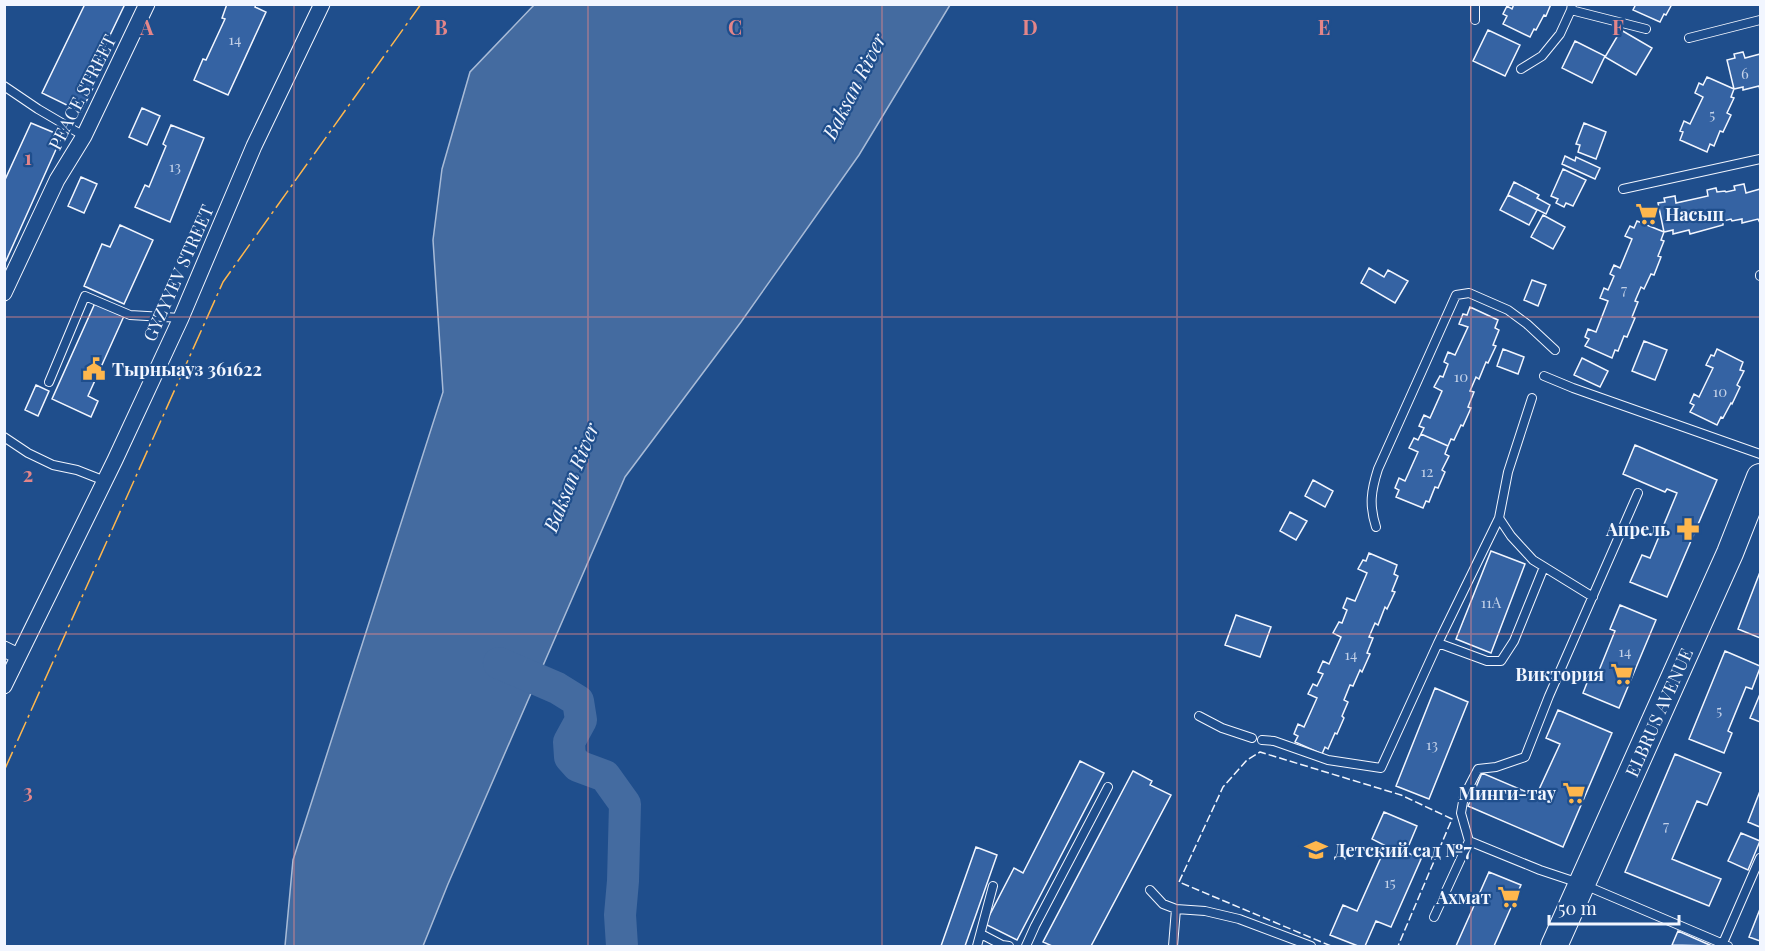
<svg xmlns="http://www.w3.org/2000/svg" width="1765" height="951" font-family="'Playfair Display',serif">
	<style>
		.water { fill: #446ba0; stroke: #a8bbd7; stroke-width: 1.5 }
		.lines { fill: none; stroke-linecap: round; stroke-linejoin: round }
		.river { stroke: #446ba0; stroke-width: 32 }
		.building { fill: #3563a3; stroke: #f2f6ff; stroke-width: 1.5 }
		.lane-casing { stroke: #f2f6ff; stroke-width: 10 }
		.street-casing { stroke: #f2f6ff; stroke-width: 17 }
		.primary-casing { stroke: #f2f6ff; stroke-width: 28 }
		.lane { stroke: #1f4e8c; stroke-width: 8 }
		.street { stroke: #1f4e8c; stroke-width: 15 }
		.primary { stroke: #1f4e8c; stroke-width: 26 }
		.fence { stroke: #f2f6ff; stroke-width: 1.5; stroke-dasharray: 8 3; stroke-linecap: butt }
		.power { stroke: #ffb74d; stroke-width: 1.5; stroke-dasharray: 21 4.5 3 4.5; stroke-linecap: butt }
		.grid { fill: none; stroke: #e38589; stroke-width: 1.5; stroke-opacity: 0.55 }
		.labels { text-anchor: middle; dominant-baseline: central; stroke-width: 4.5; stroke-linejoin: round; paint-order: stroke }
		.number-label { font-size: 15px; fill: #c3d1e8 }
		.street-label { font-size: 18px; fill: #f2f6ff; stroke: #1f4e8c }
		.poi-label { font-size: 18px; font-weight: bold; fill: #f2f6ff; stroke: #1f4e8c; text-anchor: end }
		.water-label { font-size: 20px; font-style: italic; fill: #f2f6ff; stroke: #1f4e8c }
		.grid-label { font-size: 20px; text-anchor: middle; font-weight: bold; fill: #e38589; stroke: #1f4e8c; stroke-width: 4.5; stroke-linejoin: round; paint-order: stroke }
	</style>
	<rect width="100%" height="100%" fill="#1f4e8c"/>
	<path class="water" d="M535 4 950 5 859 155 741 322 625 477 448 884 423 946H285L293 860 443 392 433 240 442 169 470 72Z"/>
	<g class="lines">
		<path class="river" d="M499 663 557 688 578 701 581 720 569 742 570 757 578 766 605 776 625 804 623 881 620 915 622 946"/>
	</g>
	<path class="building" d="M85 4H125L88 81 95 84 81 112 42 93Z
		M227 4H256L255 7 266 12 228 95 194 80 203 59 206 60 225 19 222 18Z
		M1514 4H1551L1546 16 1544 15 1536 30 1534 29 1530 37 1503 24 1507 16 1503 14 1507 6 1512 9Z
		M1636 4H1672L1666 15 1664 14 1660 22 1633 10Z
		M1488 30 1520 45 1505 76 1473 61Z
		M1621 30 1652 48 1636 75 1605 57Z
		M1575 41 1605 56 1592 83 1562 68Z
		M1743 52 1745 58 1760 54V90L1759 86 1743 90V87L1734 89 1727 60 1735 58 1734 54Z
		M1707 77 1734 89 1731 97 1734 98 1727 113 1731 115 1723 132 1720 131 1714 146 1710 144 1707 152 1680 140 1683 132 1680 131 1684 121 1690 124 1703 97 1695 93 1699 83 1703 85Z
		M142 108 160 116 147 145 129 137Z
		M31 123 62 136 5 263 4 182Z
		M1584 123 1606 132 1596 159 1578 152 1580 145 1576 144Z
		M171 125 204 138 170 222 135 207 145 185 149 187 166 146 163 144Z
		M1565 156 1575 161 1576 157 1600 168 1595 179 1562 164Z
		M1563 169 1586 180 1573 206 1566 203 1564 207 1556 203 1558 199 1551 196Z
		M81 177 97 184 84 213 68 206Z
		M1514 182 1539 195 1537 198 1550 205 1546 214 1508 195Z
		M1744 184 1746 193 1760 189V223L1758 219 1742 223V219L1732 221 1731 219 1723 221V225L1690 234 1689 230 1673 234V230L1664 232 1658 203 1665 202 1664 198 1675 196 1676 203 1708 196 1707 190 1716 188 1717 192 1725 191 1726 192 1735 190 1734 186Z
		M1508 195 1537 210 1529 225 1500 210Z
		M1543 215 1565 227 1553 249 1531 237Z
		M1637 221 1664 232 1661 240 1664 241 1658 256 1661 257 1654 275 1651 274 1644 289 1641 287 1635 301 1638 302 1632 317 1635 318 1627 337 1624 336 1618 351 1615 350 1612 358 1585 346 1589 339 1585 337 1588 329 1596 332 1608 301 1600 298 1604 288 1608 290 1614 276 1610 274 1614 265 1620 268 1632 239 1625 236 1630 226 1634 228Z
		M120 225 153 240 124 304 84 286 102 244 110 247Z
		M1369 268 1384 277 1388 270 1408 281 1395 303 1361 283Z
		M1532 280 1546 285 1538 306 1524 300Z
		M95 303 124 316 88 396 98 401 91 417 52 399Z
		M1470 307 1498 320 1495 328 1499 330 1493 345 1496 346 1488 363 1486 362 1479 379 1476 377 1470 391 1474 392 1468 407 1471 408 1463 426 1461 425 1454 440 1451 439 1448 446 1421 434 1424 428 1419 426 1424 415 1430 418 1442 391 1434 387 1440 376 1443 377 1448 364 1444 362 1448 352 1455 355 1468 327 1459 324 1463 314 1467 315Z
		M1644 341 1667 350 1655 380 1632 371Z
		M1503 349 1524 357 1518 374 1497 366Z
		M1717 349 1743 362 1740 370 1744 371 1737 385 1740 387 1732 404 1731 403 1723 418 1721 417 1717 425 1690 412 1694 405 1690 403 1694 394 1699 397 1713 368 1706 365 1711 355 1714 356Z
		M1582 358 1608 371 1600 387 1574 375Z
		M36 385 49 391 38 416 25 410Z
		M1421 434 1448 446 1445 454 1449 456 1442 470 1445 472 1438 488 1435 487 1429 502 1426 501 1423 508 1396 497 1399 490 1395 488 1399 478 1405 481 1418 452 1409 448 1414 438 1418 440Z
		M1635 445 1717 480 1667 597 1630 582 1642 555 1650 558 1677 493 1667 489 1665 492 1623 474Z
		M1313 480 1333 491 1325 507 1305 496Z
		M1290 512 1307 521 1296 540 1280 531Z
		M1491 551 1525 564 1491 653 1456 639Z
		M1369 553 1397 565 1394 574 1398 576 1392 591 1395 592 1387 609 1385 607 1378 625 1375 623 1369 637 1373 638 1367 653 1370 654 1362 672 1360 670 1353 686 1350 685 1344 700 1348 702 1342 716 1344 718 1337 734 1335 733 1328 749 1325 747 1322 754 1295 742 1298 736 1294 734 1298 724 1304 727 1317 698 1308 694 1313 684 1317 686 1323 674 1318 672 1323 661 1329 664 1341 637 1333 633 1339 622 1342 623 1347 610 1343 608 1347 598 1355 601 1367 573 1358 569 1363 560 1366 561Z
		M1760 572V638L1738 629Z
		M1620 605 1656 620 1619 708 1583 693 1592 670 1598 673 1615 631 1610 629Z
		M1236 615 1271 627 1260 657 1225 645Z
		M1725 651 1760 666V668L1752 689 1746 687 1728 731 1732 733 1724 753 1689 739Z
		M1435 688 1468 702 1429 799 1396 786Z
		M1760 694V722L1750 718Z
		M1558 710 1612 733 1563 847 1468 806 1482 773 1536 796 1560 744 1546 738Z
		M1675 754 1721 773 1707 805 1697 801 1672 859 1721 879 1709 906 1625 872Z
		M1080 761 1104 773 1017 940 985 924 1014 868 1023 873Z
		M1133 771 1152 781 1150 785 1171 795 1091 946H1052L1043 942Z
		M1760 791V827L1748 822Z
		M1384 812 1417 826 1406 852 1421 859 1391 927 1376 921 1365 946H1358L1330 935 1343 905 1357 911 1386 846 1372 839Z
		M1741 833 1760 841 1748 870 1728 861Z
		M976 847 997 855 965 946H941Z
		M1489 872 1521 885 1494 946H1456Z
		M1760 909V941L1749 937Z
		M1678 931 1712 946 1672 945Z"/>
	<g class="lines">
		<g class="lane-casing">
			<path id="lane" d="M1475 4V20
				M1572 4 1571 10 1646 29
				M1689 38 1760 20
				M1521 69 1542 56 1560 34 1571 10
				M4 86 38 109 84 136
				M1623 189 1760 159
				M1760 276V275
				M1544 376 1573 388 1760 454
				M49 382 85 296 130 315 181 318
				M4 437 28 453 53 465 77 470 105 481
				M1499 518 1511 536 1533 560 1593 597
				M1376 527C1369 505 1371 491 1378 469L1456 295 1469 293 1508 310 1527 324 1555 350
				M1438 643 1487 661H1501L1514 641 1544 567
				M1199 716 1222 728 1252 738
				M1262 740 1274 741 1328 760 1381 768 1438 643 1499 518 1508 472 1532 398
				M1469 841 1540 870 1582 884 1728 946
				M1150 890 1163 904 1176 909 1205 911 1239 919 1311 946
				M1434 917 1469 841 1461 813 1464 796 1478 769 1496 767 1525 757 1549 696 1638 493
				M981 934 1002 945 1009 946
				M1723 943 1760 858
				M977 946 993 886
				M1026 946 1035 926 1108 787
				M1173 946 1176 909"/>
		</g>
		<g class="street-casing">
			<path id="street" d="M4 293 57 180 84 136 147 4
				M4 649 18 656
				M4 686 115 460 181 318 254 146 322 4"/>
		</g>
		<g class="primary-casing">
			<g id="primary">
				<path id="s1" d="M1554 946 1730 553 1760 477"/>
			</g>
		</g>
		<use href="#lane" class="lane"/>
		<use href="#street" class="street"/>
		<use href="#primary" class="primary"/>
		<path class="fence" d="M1331 946 1179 882 1223 787 1247 760 1260 752 1401 795 1452 819 1398 946"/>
		<path class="power" d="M4 771 223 282 421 4"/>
	</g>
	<path class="grid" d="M294 4V946M588 4V946M882 4V946M1177 4V946M1471 4V946M4 317H1760M4 634H1760"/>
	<defs>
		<g id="supermarket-bare" transform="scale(1.8)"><path d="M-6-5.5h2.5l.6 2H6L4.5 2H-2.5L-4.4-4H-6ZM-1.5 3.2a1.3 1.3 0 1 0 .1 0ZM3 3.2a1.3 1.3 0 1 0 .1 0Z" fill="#ffb74d" stroke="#1f4e8c" stroke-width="2.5" paint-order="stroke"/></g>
		<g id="civic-bare" transform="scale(1.8)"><path d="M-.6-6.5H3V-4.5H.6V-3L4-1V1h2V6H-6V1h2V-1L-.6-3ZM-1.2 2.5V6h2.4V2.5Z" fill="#ffb74d" stroke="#1f4e8c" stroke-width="2.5" paint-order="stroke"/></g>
		<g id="pharmacy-bare" transform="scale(1.8)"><path d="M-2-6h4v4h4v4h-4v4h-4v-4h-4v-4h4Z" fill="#ffb74d" stroke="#1f4e8c" stroke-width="2.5" paint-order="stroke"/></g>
		<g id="school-bare" transform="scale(1.8)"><path d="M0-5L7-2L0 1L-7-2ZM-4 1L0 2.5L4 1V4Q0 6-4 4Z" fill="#ffb74d" stroke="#1f4e8c" stroke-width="2.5" paint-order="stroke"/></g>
	</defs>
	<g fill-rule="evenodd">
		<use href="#supermarket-bare" x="1647" y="214"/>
		<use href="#civic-bare" x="94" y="369"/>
		<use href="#pharmacy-bare" x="1688" y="529"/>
		<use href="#supermarket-bare" x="1622" y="674"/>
		<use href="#supermarket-bare" x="1574" y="793"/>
		<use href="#school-bare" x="1316" y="850"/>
		<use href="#supermarket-bare" x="1509" y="897"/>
	</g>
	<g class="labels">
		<g class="number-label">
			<text x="235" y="39">14</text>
			<text x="1745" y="73">6</text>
			<text x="1712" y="114">5</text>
			<text x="175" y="166">13</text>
			<text x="1624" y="289">7</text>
			<text x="1461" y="376">10</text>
			<text x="1720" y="391">10</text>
			<text x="1427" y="471">12</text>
			<text x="1491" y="602">11А</text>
			<text x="1625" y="651">14</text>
			<text x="1351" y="654">14</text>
			<text x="1719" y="710">5</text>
			<text x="1432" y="744">13</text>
			<text x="1666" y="825">7</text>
			<text x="1390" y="882">15</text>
		</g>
		<g class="street-label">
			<text transform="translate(82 92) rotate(-63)">PEACE STREET</text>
			<text transform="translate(178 273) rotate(-66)">GYZYYEV STREET</text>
			<text stroke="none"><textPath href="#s1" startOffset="256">ELBRUS AVENUE</textPath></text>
		</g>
		<g class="poi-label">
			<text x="1665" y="214" text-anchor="start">Насып</text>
			<text x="112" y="369" text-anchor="start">Тырныауз 361622</text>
			<text x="1670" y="529">Апрель</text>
			<text x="1604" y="674">Виктория</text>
			<text x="1556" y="793">Минги-тау</text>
			<text x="1334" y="850" text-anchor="start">Детский сад №7</text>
			<text x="1491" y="897">Ахмат</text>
		</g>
		<g class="water-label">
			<text transform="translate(853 86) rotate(-63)">Baksan River</text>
			<text transform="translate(570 477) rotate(-68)">Baksan River</text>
		</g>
	</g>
	<g class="grid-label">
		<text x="147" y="35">A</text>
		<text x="441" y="35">B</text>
		<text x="735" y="35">C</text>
		<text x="1030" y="35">D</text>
		<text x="1324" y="35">E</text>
		<text x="1618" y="35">F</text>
		<text x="28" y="165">1</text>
		<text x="28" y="482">2</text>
		<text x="28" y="799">3</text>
	</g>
	<rect width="1765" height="951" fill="none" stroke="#f2f6ff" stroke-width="12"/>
	<path d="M1549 915v9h130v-9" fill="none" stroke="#f2f6ff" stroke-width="3"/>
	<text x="1558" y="915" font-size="18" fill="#f2f6ff" stroke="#1f4e8c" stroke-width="4.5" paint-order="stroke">50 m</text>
</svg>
